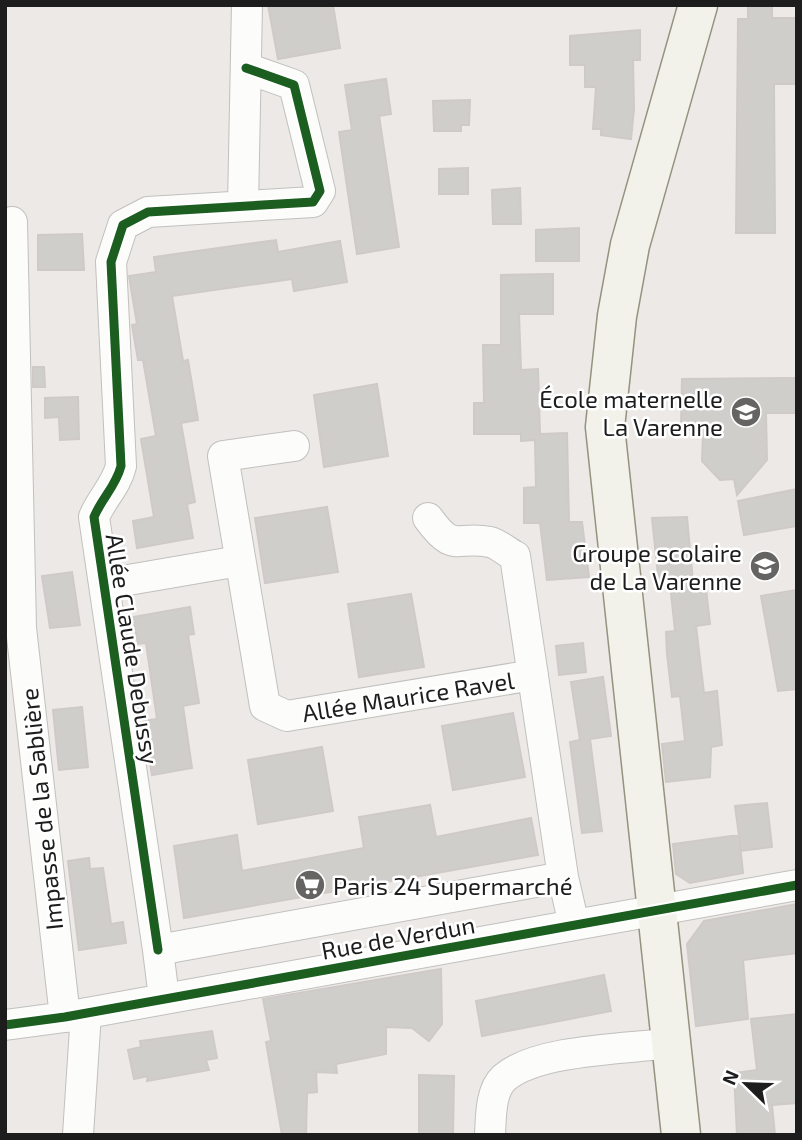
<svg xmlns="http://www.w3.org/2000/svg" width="802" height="1140" font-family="'Exo 2',sans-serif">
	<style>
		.building { fill: #d0cecb; stroke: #cfcac7; stroke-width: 2 }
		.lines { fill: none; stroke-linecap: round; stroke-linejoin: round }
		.street-casing { stroke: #c1c0be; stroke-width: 32 }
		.secondary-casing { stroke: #949380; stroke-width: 41 }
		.street { stroke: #fcfcfb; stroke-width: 30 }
		.secondary { stroke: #f3f2ea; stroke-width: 38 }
		.cycleway-casing { stroke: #fff; stroke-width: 13 }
		.cycleway { stroke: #1b5e20; stroke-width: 9 }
		.labels { text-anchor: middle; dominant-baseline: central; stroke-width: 5; stroke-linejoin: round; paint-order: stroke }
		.poi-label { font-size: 24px; fill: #1d1d1d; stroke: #fff; text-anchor: end }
		.street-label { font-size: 24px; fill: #1d1d1d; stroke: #fff }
	</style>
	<rect width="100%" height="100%" fill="#ece9e6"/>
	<path class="building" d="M268 5H333L340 48 278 59Z
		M748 5H772V18H797V84H774L775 233H736L738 19H748Z
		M640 30V60H633L634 109 631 139 601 135V129H593L596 87H585V65H570V36Z
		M386 79 391 114 379 116 399 247 357 254 339 132 352 130 345 85Z
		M470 100 469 125H461V131H434L433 101Z
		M468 168V194H439V169Z
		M520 188 521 224H493L492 190Z
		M579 228V261H536V230Z
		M82 234 84 270H38V235Z
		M276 240 278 252 340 241 347 282 294 291 292 279 172 296 183 361 188 360 198 420 181 423 195 502 187 504 193 538 137 548 133 521 154 517 141 439 156 436 143 360H138L132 325 137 324 129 276 156 272 154 257Z
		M553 274V314H519L521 370 538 369 540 434 567 433 569 522H582L589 577 547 580 540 523H524V488L536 487 535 440 521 441V434H474V403H484L483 345H501V275Z
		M33 367H44L45 387H33Z
		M797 378V413H766L767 460 737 495 734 479 720 480 702 461 703 434 681 426 682 379Z
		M377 384 388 456 324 467 314 395Z
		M78 397 79 439 60 440 59 417 45 418V398Z
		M797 489V526L744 535 738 501Z
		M327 507 338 572 265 583 255 518Z
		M687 517 693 582 705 580 710 624 696 626 704 693 717 691 722 745 711 747 710 777 666 782 662 744 685 741 680 696 672 697 667 654 666 632 675 631 670 584 659 585 652 518Z
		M72 572 80 625 50 628 42 576Z
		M797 590V689L778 691 761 596Z
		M411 594 424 667 359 677 348 604Z
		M190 607 194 634 188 635 199 703 183 706 192 768 152 775 143 721 157 719 146 643 138 644 133 617Z
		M583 643 586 672 559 675 556 646Z
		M603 677 611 736 590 739 602 831 582 833 570 742 580 740 571 682Z
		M82 707 88 767 59 770 53 710Z
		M513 713 525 777 453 790 442 726Z
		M322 747 333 811 258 824 248 760Z
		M767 803 772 847 741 851 735 806Z
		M430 805 436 837 531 818 538 855 184 918 174 846 237 835 242 871 364 848 359 817Z
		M739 835 743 873 690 883 676 874 673 844Z
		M89 858 90 869 103 868 111 924 123 922 126 943 79 950 68 861Z
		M797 904V953L743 960 748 1019 696 1026 687 944 704 921Z
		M441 969 442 1024 429 1041 412 1028 386 1027V1054L336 1064 337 1073 316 1072 317 1092 307 1093 306 1135H282L266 1042 271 1041 263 999Z
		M604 975 611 1011 482 1036 476 1001Z
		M797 1014V1103L772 1105 775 1135H737L734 1073 757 1070 751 1019Z
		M212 1031 217 1058 206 1060 209 1070 147 1081 148 1076 134 1079 128 1050 141 1047 140 1041Z
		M419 1075 454 1076 453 1135H419Z"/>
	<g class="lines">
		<g class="street-casing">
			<path id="street" d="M243 206 247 5
				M12 222 21 628 65 1017
				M294 446 223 456 265 706 287 716 533 675
				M428 518C455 555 455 535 490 542 498 544 507 552 515 556L563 877
				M105 584 239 561
				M158 950 94 517C102 498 116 486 121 466L111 262 123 225 148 212 313 202 320 191 294 85 246 68
				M164 998 158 950 563 877 574 925
				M5 1025 65 1017 797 885
				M78 1135 86 1013
				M490 1135C491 1118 490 1091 504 1078 537 1049 628 1049 672 1043"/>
		</g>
		<g class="secondary-casing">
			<path id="secondary" d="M681 1135 605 427 617 316 630 245 698 5"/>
		</g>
		<use href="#street" class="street"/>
		<use href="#secondary" class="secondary"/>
		<g class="cycleway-casing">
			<path id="cycleway" d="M158 950 94 517C102 498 116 486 121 466L111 262 123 225 148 212 313 202 320 191 294 85 246 68
				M5 1025 65 1017 797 885"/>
		</g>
		<use href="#cycleway" class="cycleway"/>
	</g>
	<defs>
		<g id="school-disc" transform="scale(1.575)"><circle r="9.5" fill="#656463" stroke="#fff"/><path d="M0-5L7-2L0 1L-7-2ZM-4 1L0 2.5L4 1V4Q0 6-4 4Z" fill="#fff"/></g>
		<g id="supermarket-disc" transform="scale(1.575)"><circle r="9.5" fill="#656463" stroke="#fff"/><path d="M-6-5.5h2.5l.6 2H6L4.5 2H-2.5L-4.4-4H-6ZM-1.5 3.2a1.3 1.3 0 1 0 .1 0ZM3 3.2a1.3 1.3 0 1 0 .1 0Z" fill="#fff"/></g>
	</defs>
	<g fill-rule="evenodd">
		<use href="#school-disc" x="746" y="412"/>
		<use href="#school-disc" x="765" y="566"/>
		<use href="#supermarket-disc" x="310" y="885"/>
	</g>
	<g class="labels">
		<g class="poi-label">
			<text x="723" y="398">École maternelle<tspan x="723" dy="28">La Varenne</tspan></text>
			<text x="742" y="552">Groupe scolaire<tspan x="742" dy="28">de La Varenne</tspan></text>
			<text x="333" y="885" text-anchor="start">Paris 24 Supermarché</text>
		</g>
		<g class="street-label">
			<text transform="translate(133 649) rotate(81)">Allée Claude Debussy</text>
			<text transform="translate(408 696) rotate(-9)">Allée Maurice Ravel</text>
			<text transform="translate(41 809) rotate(-96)">Impasse de la Sablière</text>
			<text transform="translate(398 937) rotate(-10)">Rue de Verdun</text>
		</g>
	</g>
	<rect width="802" height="1140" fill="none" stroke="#1d1d1d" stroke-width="14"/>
	<g transform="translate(746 1084) rotate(293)" stroke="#ffffff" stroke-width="5" paint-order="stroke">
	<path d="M0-5L12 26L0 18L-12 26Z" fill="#1d1d1d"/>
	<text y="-10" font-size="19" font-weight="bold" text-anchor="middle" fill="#1d1d1d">N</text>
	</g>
</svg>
